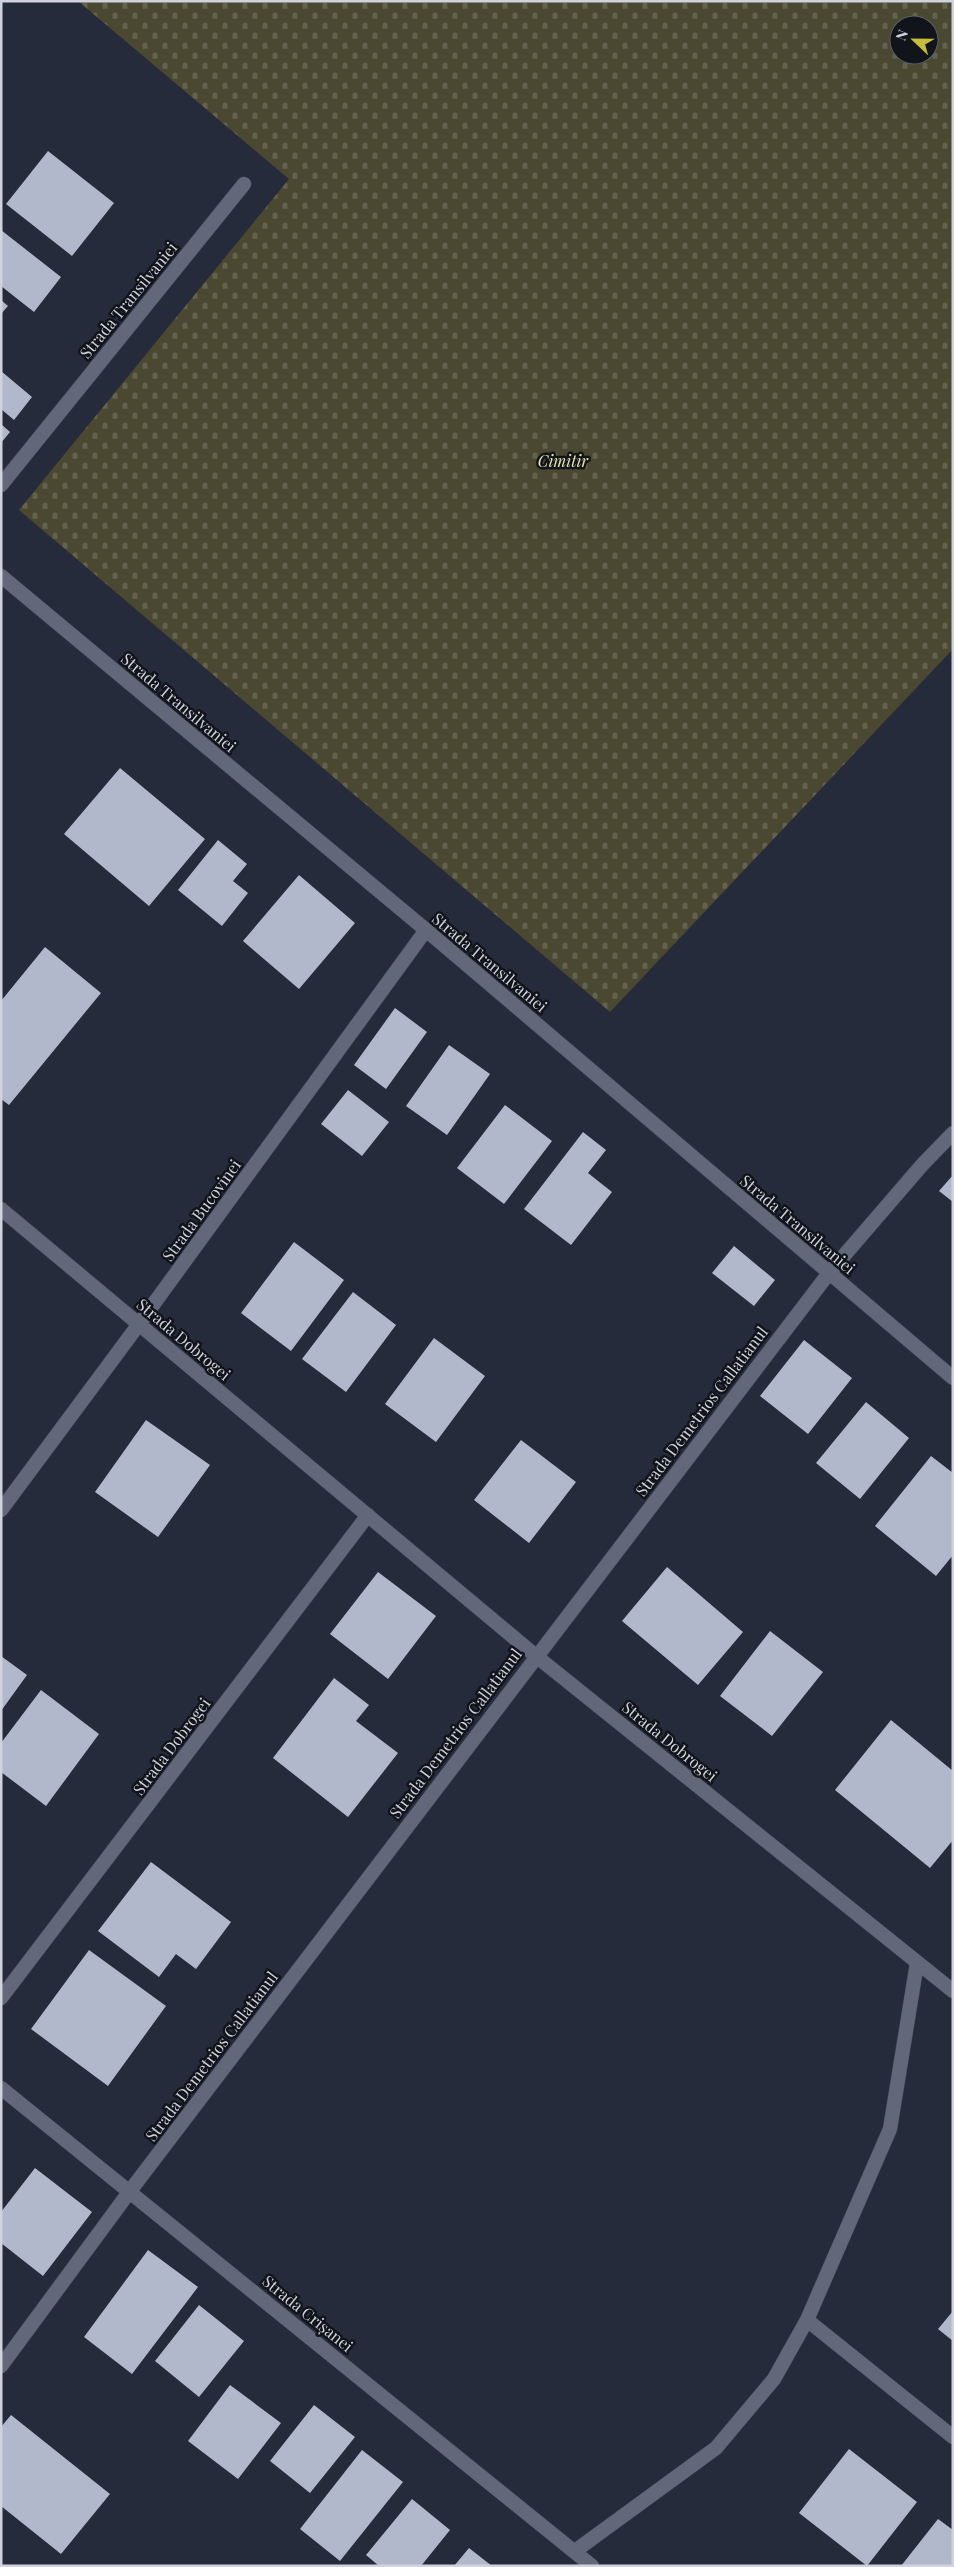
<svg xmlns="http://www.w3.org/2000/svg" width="954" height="2567" font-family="'Playfair Display',serif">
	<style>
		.cemetery { fill: url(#cemetery-stones); fill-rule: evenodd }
		.building { fill: #b1b8cc }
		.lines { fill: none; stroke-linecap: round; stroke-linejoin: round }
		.minor-casing { stroke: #454957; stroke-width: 15 }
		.minor { stroke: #62687a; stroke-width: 14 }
		.labels { text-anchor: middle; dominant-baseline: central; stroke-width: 5; stroke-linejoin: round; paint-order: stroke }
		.street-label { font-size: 16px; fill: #d0d3de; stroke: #12141b }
		.park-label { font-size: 16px; font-style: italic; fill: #eae7ad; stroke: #12141b }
	</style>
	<defs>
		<pattern id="cemetery-stones" width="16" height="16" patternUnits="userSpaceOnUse" patternTransform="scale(1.25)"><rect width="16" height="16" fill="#4a4831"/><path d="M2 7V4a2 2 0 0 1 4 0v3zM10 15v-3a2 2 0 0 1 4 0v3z" fill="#63624e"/></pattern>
	</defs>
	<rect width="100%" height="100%" fill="#262b3b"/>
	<path class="cemetery" d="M78 1H953V649L610 1012 19 510 289 179ZM899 25H929V55H899Z"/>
	<path class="building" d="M48 151 114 203 72 256 6 204Z
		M1 230 61 277 34 312 1 286Z
		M1 300 8 306 1 314Z
		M1 371 32 397 14 420 1 409Z
		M1 424 10 432 1 443Z
		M120 768 205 839 149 906 64 834Z
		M218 840 247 864 233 881 248 893 222 926 178 890Z
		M299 875 355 923 299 989 243 941Z
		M45 947 101 993 9 1105 1 1099V1001Z
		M395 1008 427 1032 386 1089 354 1065Z
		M449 1045 490 1074 447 1135 406 1106Z
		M348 1090 389 1122 362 1156 321 1124Z
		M505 1105 552 1141 504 1204 457 1168Z
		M583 1132 606 1150 588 1173 612 1192 571 1245 524 1209Z
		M953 1175V1202L939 1191Z
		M294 1242 344 1280 291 1351 241 1313Z
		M734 1246 775 1280 754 1306 712 1273Z
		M353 1292 396 1325 346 1392 302 1359Z
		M434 1338 485 1376 436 1442 385 1404Z
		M804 1340 852 1378 808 1434 760 1396Z
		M866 1402 909 1438 860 1499 816 1463Z
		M146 1420 210 1465 158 1537 95 1492Z
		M521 1440 576 1482 529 1543 474 1500Z
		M931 1456 953 1473V1555L936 1576 875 1526Z
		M667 1567 743 1632 698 1685 622 1621Z
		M378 1572 436 1616 388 1679 330 1634Z
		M770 1631 823 1672 772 1736 720 1696Z
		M1 1656 27 1675 1 1711Z
		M334 1678 369 1705 356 1721 398 1753 348 1817 273 1758Z
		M41 1690 99 1734 46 1806 1 1772V1743Z
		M891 1720 953 1771V1840L930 1868 835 1790Z
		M151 1862 231 1922 196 1969 176 1954 159 1977 98 1931Z
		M89 1950 166 2006 108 2086 31 2029Z
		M35 2168 92 2212 43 2276 1 2243V2212Z
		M148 2250 198 2287 132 2374 84 2337Z
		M199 2305 244 2341 199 2397 155 2361Z
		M953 2311V2341L938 2329Z
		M230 2385 281 2423 238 2479 188 2441Z
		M314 2405 355 2437 310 2493 270 2461Z
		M11 2415 110 2494 61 2554 1 2506V2427Z
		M849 2449 917 2502 867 2566 799 2513Z
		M362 2450 403 2482 340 2561 300 2529Z
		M412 2499 450 2530 421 2566H379L366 2555Z
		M938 2519 953 2530V2566H901Z
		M469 2548 492 2566H454Z"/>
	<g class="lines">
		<g class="minor-casing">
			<path id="minor" d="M1 485 244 184
				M1 576 426 930 953 1378
				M1 1209 536 1656 953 1991
				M1 1510 139 1324 426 930
				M1 1998 368 1515
				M1 2088 592 2566
				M807 2320 953 2437
				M1 2366 130 2191 829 1273 922 1165 953 1133
				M575 2551 716 2448 774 2379 807 2320 890 2129 917 1963"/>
		</g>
		<use href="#minor" class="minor"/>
	</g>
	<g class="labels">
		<g class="street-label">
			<text transform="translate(128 300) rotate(-51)">Strada Transilvaniei</text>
			<text transform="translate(179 702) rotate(40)">Strada Transilvaniei</text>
			<text transform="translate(490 962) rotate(40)">Strada Transilvaniei</text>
			<text transform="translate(201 1210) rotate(-54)">Strada Bucovinei</text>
			<text transform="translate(798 1224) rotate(40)">Strada Transilvaniei</text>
			<text transform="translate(184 1339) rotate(40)">Strada Dobrogei</text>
			<text transform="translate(701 1411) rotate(-53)">Strada Demetrios Callatianul</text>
			<text transform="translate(455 1733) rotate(-53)">Strada Demetrios Callatianul</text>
			<text transform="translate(670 1741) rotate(39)">Strada Dobrogei</text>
			<text transform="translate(171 1746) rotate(-53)">Strada Dobrogei</text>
			<text transform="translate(211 2056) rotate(-53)">Strada Demetrios Callatianul</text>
			<text transform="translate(308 2313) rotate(39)">Strada Crișanei</text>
		</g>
		<g class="park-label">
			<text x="563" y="460">Cimitir</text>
		</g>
	</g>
	<rect width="954" height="2567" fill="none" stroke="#d0d3de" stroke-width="5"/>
	<g transform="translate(914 40) rotate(292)"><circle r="24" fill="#12141b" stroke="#5e6069"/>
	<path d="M0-4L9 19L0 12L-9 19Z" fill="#c5bc3d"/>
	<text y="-8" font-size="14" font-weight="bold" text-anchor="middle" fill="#d0d3de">N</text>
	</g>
</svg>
